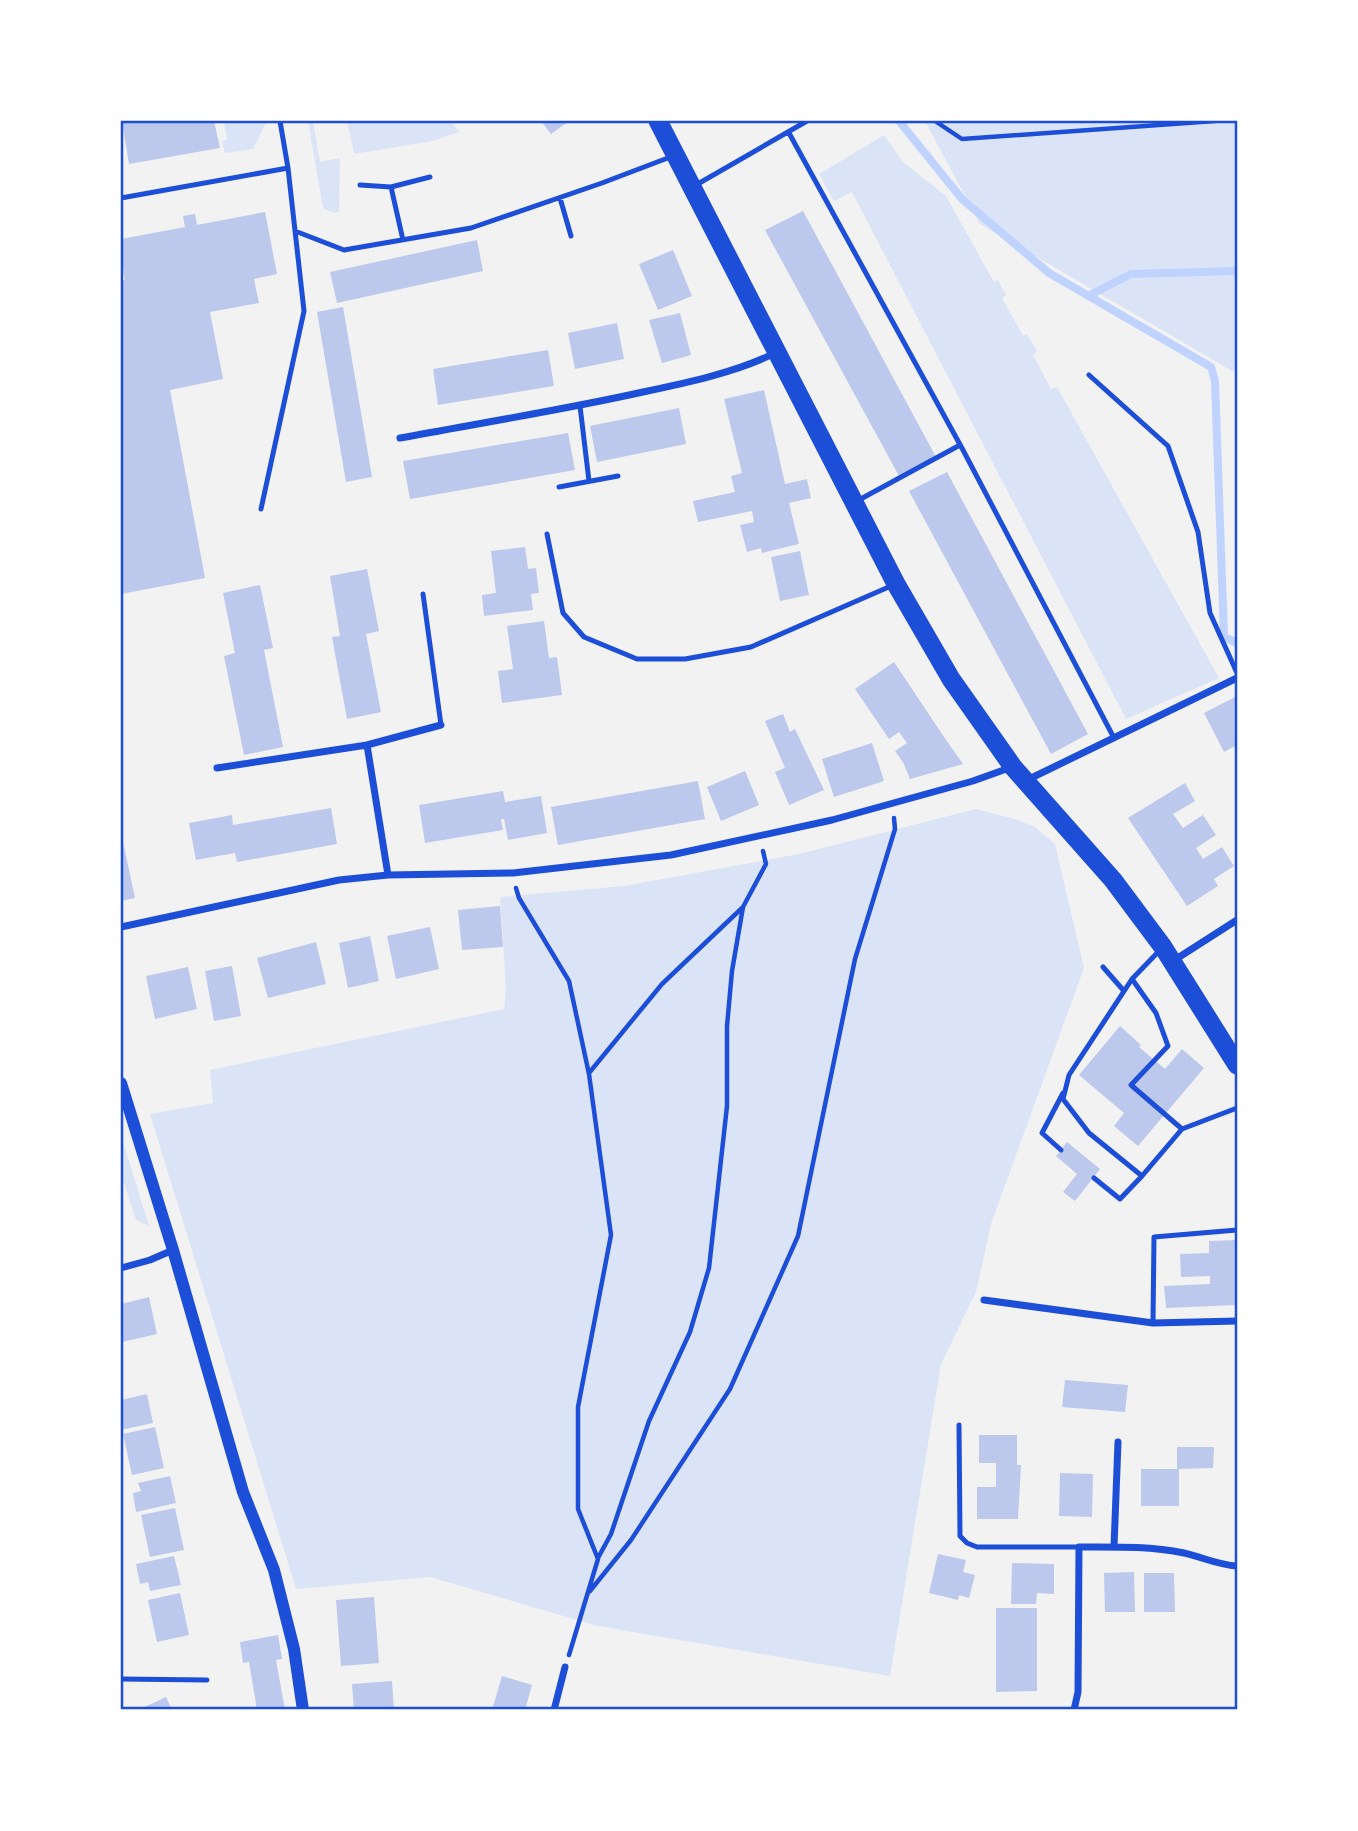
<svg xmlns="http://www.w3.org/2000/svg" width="1358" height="1831" font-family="'IBM Plex Sans',sans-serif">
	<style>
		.green { fill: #dbe4f7 }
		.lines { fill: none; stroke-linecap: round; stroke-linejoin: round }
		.stream { stroke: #bfd3fe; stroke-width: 8 }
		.building { fill: #bdc9ec }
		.path { stroke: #1d4ed8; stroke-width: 4.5 }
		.service { stroke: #1d4ed8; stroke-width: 5 }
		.minor { stroke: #1d4ed8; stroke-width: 7 }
		.tertiary { stroke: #1d4ed8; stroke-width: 12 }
		.trunk { stroke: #1d4ed8; stroke-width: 19 }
		.neatline { fill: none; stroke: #1d4ed8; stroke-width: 2.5 }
	</style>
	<rect width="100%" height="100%" fill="#f2f2f2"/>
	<path class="green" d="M224 121H267L253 149 225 153 222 141 227 140Z
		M308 121H313L320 162 340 158 339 212 334 213 323 208Z
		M347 121H451L459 132 432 141 354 154Z
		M925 121H1237V359L1234 372 980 224Z
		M884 135 903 162 946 196 994 282 998 280 1006 295 1002 298 1023 336 1027 334 1037 351 1033 355 1051 389 1057 387 1219 678 1126 719 852 192 834 201 819 174Z
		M976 809 1015 819 1035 827 1055 844 1084 968 991 1224 976 1292 941 1364 890 1676 598 1626 430 1577 296 1589 150 1114 213 1103 210 1070 504 1009 506 989 500 897 624 886 799 854Z
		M121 1135 149 1226 136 1220 121 1174Z"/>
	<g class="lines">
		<path class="stream" d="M899 121 962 199 1049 273 1211 367 1215 381 1224 637 1237 643
			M1088 296 1131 274 1237 271"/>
	</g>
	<path class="building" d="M122 121H214L220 148 129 164Z
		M541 121H569L551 134Z
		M803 211 936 457 899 476 765 230Z
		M265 212 277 274 254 279 259 303 210 312 223 379 170 390 205 578 121 594V280H125L121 257V239L185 227 183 216 195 214 197 225Z
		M477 240 483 271 337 303 330 272Z
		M673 250 692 296 658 310 639 264Z
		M343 307 372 477 346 482 317 312Z
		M680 313 691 355 662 363 649 320Z
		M617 323 624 359 575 369 568 333Z
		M548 350 554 386 438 405 433 369Z
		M764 390 785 484 807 479 811 498 789 503 799 544 762 553 761 548 747 552 740 525 754 522 752 511 698 522 693 501 735 492 731 476 742 473 724 399Z
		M679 408 686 444 597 462 590 426Z
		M568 433 575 470 410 499 403 461Z
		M947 472 1088 734 1051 754 909 491Z
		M525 547 528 569 536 568 539 593 531 594 533 610 484 616 482 595 496 593 491 551Z
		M800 551 809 595 780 601 771 557Z
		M367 569 379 631 366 634 381 712 347 719 332 637 340 636 330 576Z
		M260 585 273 648 264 650 283 747 244 755 224 656 235 653 223 593Z
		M544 621 549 658 557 657 562 695 502 703 498 671 513 669 507 626Z
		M894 662 944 737 963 764 910 779 904 764 895 751 907 743 899 732 889 739 855 689Z
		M1237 696V745L1224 752 1204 713Z
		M783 714 790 732 795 729 824 790 789 805 775 772 785 768 765 721Z
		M872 743 884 781 834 797 822 759Z
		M745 771 759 805 721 821 707 787Z
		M698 781 705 819 558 845 551 807Z
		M1185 783 1195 801 1173 814 1183 828 1203 815 1216 835 1196 848 1203 859 1222 847 1234 866 1214 879 1218 886 1187 906 1128 818Z
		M503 791 505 802 541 796 547 833 508 840 504 819H501L503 830 425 843 419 805Z
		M331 808 337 844 237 862 235 853 196 860 189 823 232 815 233 825Z
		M121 832 135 898 121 901Z
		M500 906 503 947 462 950 458 910Z
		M430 927 439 969 396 979 387 936Z
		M370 936 379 981 348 988 339 943Z
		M316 942 326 984 268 998 257 958Z
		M232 966 241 1016 214 1021 205 971Z
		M188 967 197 1009 155 1019 146 976Z
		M1120 1026 1141 1045 1139 1047 1165 1069 1182 1049 1204 1068 1138 1146 1114 1126 1124 1113 1079 1075Z
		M1067 1142 1100 1169 1075 1201 1063 1192 1077 1174 1056 1156Z
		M1237 1240V1305L1166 1308 1164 1286 1210 1284V1276L1181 1277 1180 1254 1209 1253V1241Z
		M149 1297 157 1334 122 1342 121 1304Z
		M1065 1380 1128 1385 1125 1412 1062 1407Z
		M147 1394 153 1423 121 1430V1400Z
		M155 1427 164 1468 132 1475 123 1434Z
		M979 1435H1017V1465H1021L1018 1519H977V1487H996V1463H979Z
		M1177 1447H1214L1213 1468 1179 1469V1506H1141V1469H1177Z
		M1060 1473 1093 1474 1092 1517 1059 1516Z
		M170 1476 176 1503 136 1512 133 1493 141 1491 138 1483Z
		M175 1508 184 1550 150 1557 141 1515Z
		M938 1554 966 1560 963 1572 975 1575 969 1598 959 1595 958 1600 929 1593Z
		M174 1556 181 1585 150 1591 148 1582 140 1584 136 1564Z
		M1012 1563 1054 1564V1594L1037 1593 1036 1604H1011Z
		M1134 1572 1135 1612H1105L1104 1573Z
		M1144 1573H1174L1175 1612H1144Z
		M180 1593 189 1635 157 1642 148 1600Z
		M374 1597 379 1663 341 1666 336 1600Z
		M996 1608H1037V1691L996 1692Z
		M278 1635 282 1659 276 1660 285 1710H257L249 1662 243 1663 240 1642Z
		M502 1676 532 1685 525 1710H492Z
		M392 1681 394 1710H354L352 1684Z
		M166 1697 172 1710H138Z"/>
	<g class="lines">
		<path class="path" d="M935 121 962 139 1215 121
			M516 888 519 898 569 981 589 1074 611 1235 578 1407V1509L598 1559 569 1655
			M589 1073 662 984 742 908
			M598 1558 611 1534 649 1421 690 1332 709 1268 727 1106V1026L732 971 743 907 766 864 763 851
			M590 1591 631 1540 730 1389 798 1236 855 959 895 829 894 818"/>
		<path class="service" d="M280 121 288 168
			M789 133 963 450 1114 738
			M360 185 391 187 430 177
			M696 185 807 121
			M391 187 403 240
			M121 198 288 168 304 311 261 509
			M560 198 571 236
			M295 231 344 250 471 228 602 183 673 156
			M1089 375 1168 446 1198 532 1210 613 1237 673
			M580 406 589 481
			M559 487 618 476
			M857 501 960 445
			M547 534 563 613 584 637 637 659H685L751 647 891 586
			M423 594 441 725
			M1161 949 1132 979 1156 1013 1168 1046 1131 1085 1182 1129 1237 1108
			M1103 967 1124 991
			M1132 979 1069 1075 1063 1099 1089 1133 1142 1176 1182 1129
			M1061 1150 1042 1133 1063 1093
			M1094 1178 1120 1199 1142 1176
			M1153 1323 1154 1237 1237 1230
			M959 1425 960 1536 967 1543 977 1547H1079
			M121 1679 207 1680"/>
		<path class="minor" d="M400 438C481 423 562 410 643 392 686 383 738 372 777 352
			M367 745 388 875
			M217 768 367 745 441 725
			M1027 780 1237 678
			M121 927 339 880 388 875 513 873 671 855 832 820 973 781 1012 767
			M1173 961 1237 920
			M121 1268 150 1260 173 1250
			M984 1300 1153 1323 1237 1321
			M1114 1547 1118 1442
			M554 1710 565 1667
			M1074 1710 1078 1692 1079 1547C1114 1547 1149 1546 1184 1553 1202 1557 1218 1565 1237 1566"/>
		<path class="tertiary" d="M121 1083 173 1250 243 1492 274 1570 294 1649 303 1710"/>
		<path class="trunk" d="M658 121 896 584 951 679 1013 767 1113 880 1163 947 1237 1065"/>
	</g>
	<rect width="1358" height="1831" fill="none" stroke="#ffffff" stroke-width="245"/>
	<rect x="122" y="122" width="1114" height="1586" class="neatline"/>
</svg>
